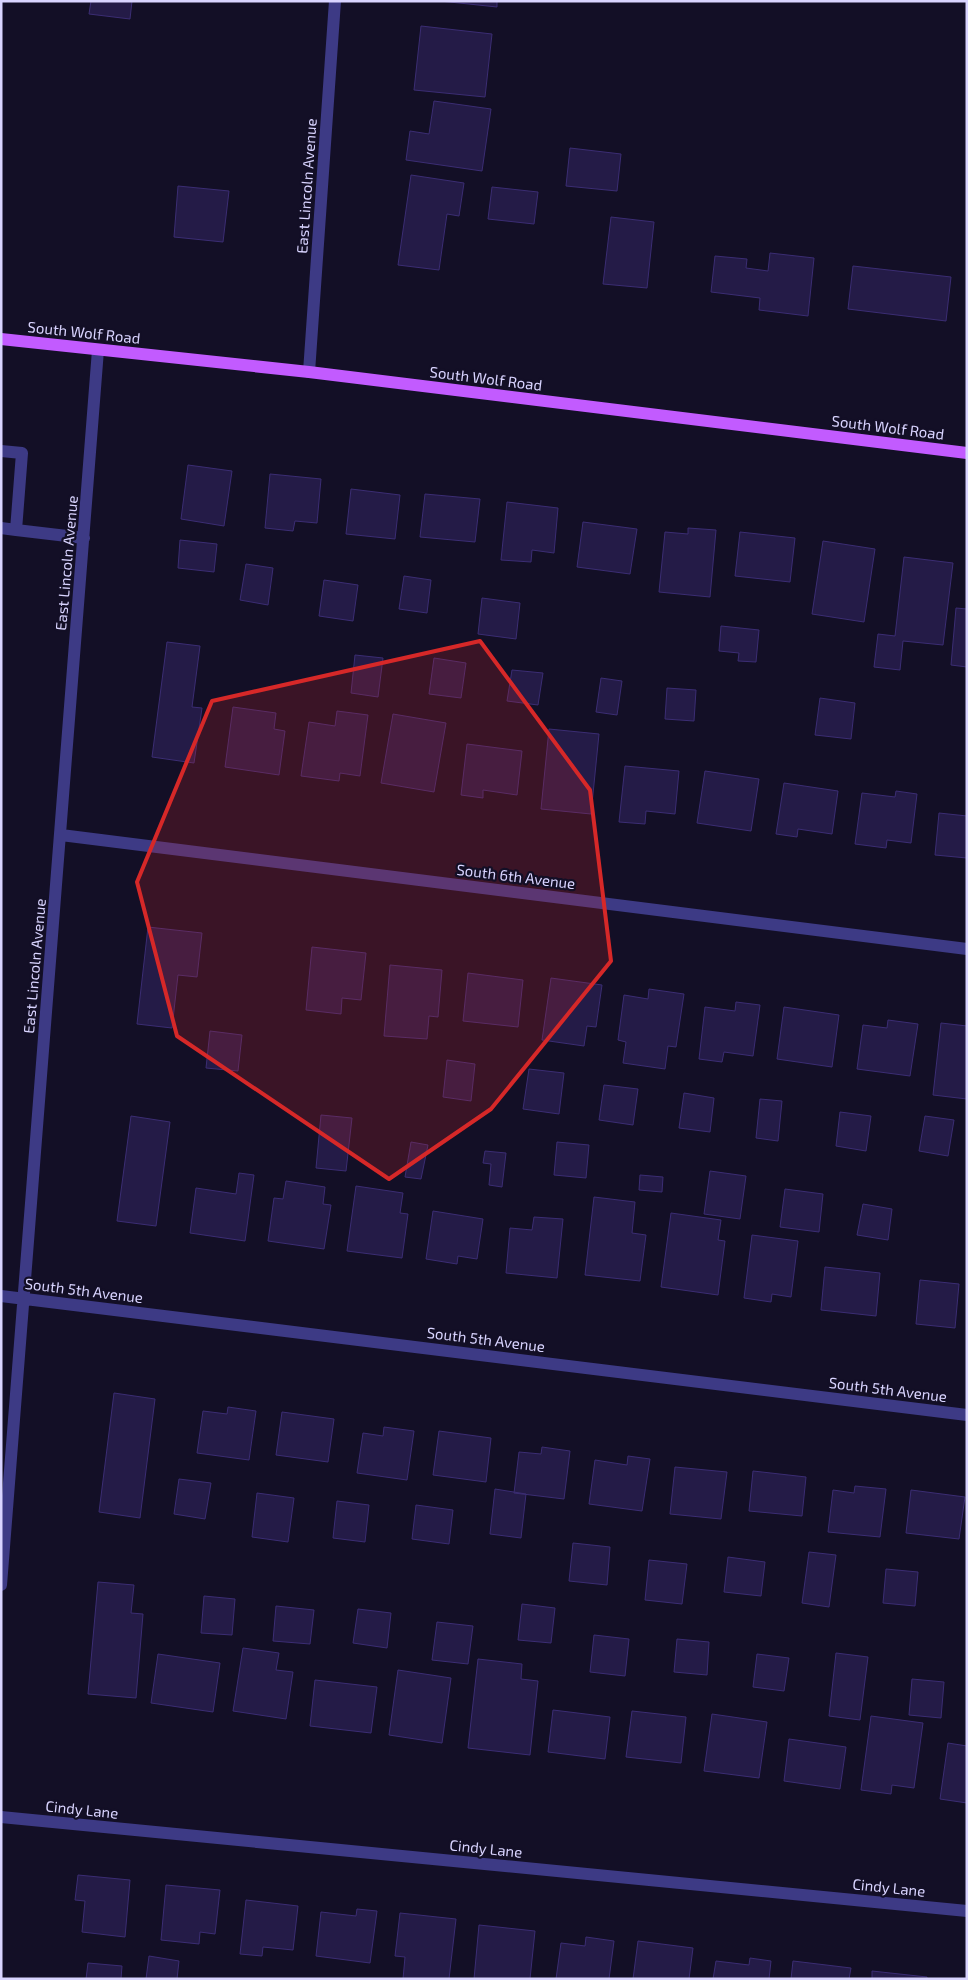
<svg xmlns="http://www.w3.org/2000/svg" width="968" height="1980" font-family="'Exo 2',sans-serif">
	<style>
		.building { fill: #241b47; stroke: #3b2d73 }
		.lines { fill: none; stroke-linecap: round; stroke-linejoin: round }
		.minor { stroke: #3d3a85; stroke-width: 12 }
		.major { stroke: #c25bff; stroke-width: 12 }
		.marked { fill: #d62828; fill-opacity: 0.2; stroke: #d62828; stroke-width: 4; stroke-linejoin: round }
		.labels { text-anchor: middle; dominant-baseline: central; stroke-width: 4.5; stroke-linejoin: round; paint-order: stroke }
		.street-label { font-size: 15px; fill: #d9d4ff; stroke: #130f26 }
	</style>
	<rect width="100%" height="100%" fill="#130f26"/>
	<path class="building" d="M91 1H132L130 19 89 14Z
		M440 1H497V7Z
		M421 26 492 34 485 97 414 90Z
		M434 101 491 109 482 171 406 160 410 131 429 134Z
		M570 148 621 154 617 191 566 186Z
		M411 175 464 183 459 216 447 214 439 270 398 265Z
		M178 186 229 191 223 242 174 237Z
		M492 187 538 192 534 224 488 219Z
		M611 217 654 222 647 288 603 284Z
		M770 253 814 258 808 316 759 310 760 298 711 292 715 256 747 259 746 268 768 271Z
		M853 266 951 277 946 321 848 309Z
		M188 465 232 471 224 526 181 519Z
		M270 474 321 479 317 523 295 521 293 531 265 528Z
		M351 489 400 495 395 539 346 534Z
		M425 494 480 499 475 542 420 537Z
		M507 502 558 508 554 553 532 550 531 562 501 560Z
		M583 522 637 529 630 574 577 567Z
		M688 528 716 530 710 597 659 592 665 532 688 534Z
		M740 532 795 538 790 582 735 576Z
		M180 540 217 544 214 572 178 568Z
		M823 541 875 549 864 622 812 614Z
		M904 557 953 563 943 645 903 641 900 670 874 667 878 634 895 636Z
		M246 564 273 568 268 605 240 600Z
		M404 576 431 580 427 613 399 609Z
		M324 580 358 585 353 621 319 616Z
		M482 598 520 603 516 639 478 634Z
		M956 608 967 609V667L951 665Z
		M721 626 759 630 756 662 738 661 739 653 719 651Z
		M167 642 200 646 192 707 202 708 194 763 152 757Z
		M355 655 383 658 378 697 351 693Z
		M434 658 466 663 461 698 429 694Z
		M512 670 543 673 538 705 507 701Z
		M601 678 622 681 617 715 596 712Z
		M667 688 696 690 694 721 665 719Z
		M820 698 855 703 851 739 815 735Z
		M233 707 276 713 274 729 285 731 279 775 225 767Z
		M337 711 368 715 360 776 340 773 339 781 301 776 309 722 335 726Z
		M393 714 446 723 434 792 381 783Z
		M549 729 599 734 591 814 541 809Z
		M467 744 522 751 517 795 483 790V798L461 795Z
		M625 766 679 771 675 814 646 811 645 824 619 822Z
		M705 771 759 779 751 831 697 823Z
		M784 783 838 791 832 834 798 829 797 837 776 834Z
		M896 791 917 794 911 843 887 840 886 848 855 844 862 793 895 797Z
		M939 813 967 816V858L935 855Z
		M148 927 202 933 197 977 178 975 172 1028 137 1024Z
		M312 947 366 953 361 1000 342 998 341 1014 306 1010Z
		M390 965 442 970 438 1017 429 1016 427 1039 384 1036Z
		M468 973 523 980 518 1027 463 1021Z
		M551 978 602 985 596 1027 587 1026 584 1046 542 1040Z
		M649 989 684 994 676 1047 668 1046 665 1069 623 1063 626 1042 618 1040 624 995 648 999Z
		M736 1002 760 1005 753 1056 724 1052 722 1062 699 1059 705 1007 735 1011Z
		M784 1007 839 1015 832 1067 777 1059Z
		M888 1020 918 1024 910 1076 857 1069 863 1025 887 1028Z
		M941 1023 967 1026V1099L933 1095Z
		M210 1031 242 1035 238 1071 206 1068Z
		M447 1060 475 1064 471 1101 443 1097Z
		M529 1069 564 1073 559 1114 523 1109Z
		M604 1085 638 1089 633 1125 599 1120Z
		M684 1093 714 1098 710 1132 679 1128Z
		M760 1099 782 1101 778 1141 756 1138Z
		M840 1112 871 1116 866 1151 836 1146Z
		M321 1115 352 1118 346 1171 316 1168Z
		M131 1116 170 1122 156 1226 117 1221Z
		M925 1116 954 1120 948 1156 919 1151Z
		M411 1142 428 1145 421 1179 405 1177Z
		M557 1142 589 1145 586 1178 554 1175Z
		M485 1151 506 1153 502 1187 489 1185 491 1164 483 1163Z
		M710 1171 746 1176 740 1219 704 1214Z
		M239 1173 254 1175 245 1241 190 1233 196 1188 236 1194Z
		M640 1175 663 1177 662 1192 639 1190Z
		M286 1181 325 1187 323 1204 331 1205 324 1249 268 1241 274 1198 283 1199Z
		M356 1186 403 1193 400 1213 408 1214 402 1258 347 1251Z
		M785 1189 823 1194 819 1232 780 1227Z
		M594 1197 635 1202 632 1233 646 1235 640 1281 585 1275Z
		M863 1204 892 1209 888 1240 857 1235Z
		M433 1211 483 1219 477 1259 458 1256 457 1264 426 1259Z
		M671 1213 721 1220 718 1240 725 1241 718 1295 661 1287Z
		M534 1217 563 1219 557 1278 506 1273 510 1228 532 1230Z
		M752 1235 798 1241 791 1297 772 1294 771 1302 744 1298Z
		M825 1267 880 1273 876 1316 821 1310Z
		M920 1280 959 1284 955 1328 916 1324Z
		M114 1393 155 1399 140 1518 99 1512Z
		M228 1407 256 1411 249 1460 197 1453 203 1411 227 1414Z
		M282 1412 334 1419 328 1462 276 1455Z
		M384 1427 414 1431 407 1480 357 1473 363 1433 383 1436Z
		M439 1431 491 1438 486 1482 433 1475Z
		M542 1447 570 1451 564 1499 514 1493 519 1452 541 1454Z
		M628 1456 650 1459 642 1511 589 1504 595 1460 627 1465Z
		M675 1467 727 1472 721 1519 670 1514Z
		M753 1471 806 1477 802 1516 749 1511Z
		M179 1479 211 1483 205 1519 174 1514Z
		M855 1486 886 1489 880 1537 828 1532 833 1490 854 1493Z
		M495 1489 526 1494 521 1538 490 1534Z
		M911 1490 965 1497 959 1539 906 1533Z
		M257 1493 294 1498 288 1542 252 1537Z
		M337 1501 369 1505 365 1542 333 1538Z
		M416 1505 453 1510 449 1544 412 1539Z
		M573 1543 610 1547 607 1585 569 1581Z
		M809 1552 836 1555 829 1607 802 1603Z
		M728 1557 765 1562 761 1596 724 1592Z
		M649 1560 687 1564 682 1604 645 1600Z
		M886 1569 918 1572 915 1606 883 1603Z
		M98 1582 134 1585 131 1613 143 1614 136 1698 88 1694Z
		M204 1596 235 1599 232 1635 201 1633Z
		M522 1604 555 1608 551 1643 518 1640Z
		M276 1606 314 1610 310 1644 273 1641Z
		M358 1609 391 1613 387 1648 353 1643Z
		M437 1622 473 1626 468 1664 432 1660Z
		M594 1635 629 1639 625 1676 590 1672Z
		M677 1639 709 1642 707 1675 674 1672Z
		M243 1648 279 1653 276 1670 293 1672 286 1719 233 1711Z
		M836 1653 868 1657 860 1720 829 1716Z
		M158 1654 220 1663 213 1712 151 1703Z
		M757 1654 789 1658 784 1691 753 1687Z
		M478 1659 522 1664 521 1679 538 1681 530 1755 468 1748Z
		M398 1670 451 1678 442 1743 389 1735Z
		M912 1679 944 1682 941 1718 909 1715Z
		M315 1680 377 1687 371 1733 310 1726Z
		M553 1710 610 1717 605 1759 548 1752Z
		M632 1711 686 1717 681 1763 626 1757Z
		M712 1714 767 1722 759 1778 704 1771Z
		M871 1716 923 1723 914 1788 892 1785 891 1794 861 1790Z
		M789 1739 846 1747 840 1789 784 1781Z
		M948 1743 967 1746V1803L940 1799Z
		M78 1875 130 1880 125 1937 82 1932 85 1901 75 1900Z
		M166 1885 220 1890 215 1934 200 1932 199 1944 161 1940Z
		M246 1900 298 1906 293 1950 263 1947 262 1956 240 1954Z
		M357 1909 377 1911 370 1963 316 1956 321 1912 356 1916Z
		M400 1913 456 1919 449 1979H403L405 1957 395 1956Z
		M479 1925 535 1931 530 1979H474Z
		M586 1937 614 1941 609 1979H556L561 1943 585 1946Z
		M638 1941 693 1948 689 1979H633Z
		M149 1956 179 1961 177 1979H146Z
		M750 1958 771 1961 769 1979H713L716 1961 749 1965Z
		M793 1961 851 1968 849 1979H791Z
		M88 1963 122 1966 121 1979H86Z
		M872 1971 927 1977V1979H872Z"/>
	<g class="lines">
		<path class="minor" d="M309 372 335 1
			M1 451 22 453 16 530 1 528
			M16 530 84 538
			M61 835 967 949
			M1 1296 967 1415
			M1 1585 98 350
			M1 1817 967 1911"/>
		<path class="major" d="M1 339 309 372 967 453"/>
	</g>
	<path class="marked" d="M480 641 590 790 611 961 491 1109 389 1179 177 1036 137 882 212 701Z"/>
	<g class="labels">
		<g class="street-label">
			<text transform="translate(306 186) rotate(-86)">East Lincoln Avenue</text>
			<text transform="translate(84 332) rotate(6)">South Wolf Road</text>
			<text transform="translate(486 378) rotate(7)">South Wolf Road</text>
			<text transform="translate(888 427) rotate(7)">South Wolf Road</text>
			<text transform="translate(66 563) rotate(-85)">East Lincoln Avenue</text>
			<text transform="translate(516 876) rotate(7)">South 6th Avenue</text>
			<text transform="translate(34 966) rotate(-85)">East Lincoln Avenue</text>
			<text transform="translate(84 1290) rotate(7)">South 5th Avenue</text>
			<text transform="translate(486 1339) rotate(7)">South 5th Avenue</text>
			<text transform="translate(888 1389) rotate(7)">South 5th Avenue</text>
			<text transform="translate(82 1809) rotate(6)">Cindy Lane</text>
			<text transform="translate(486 1848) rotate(6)">Cindy Lane</text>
			<text transform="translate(889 1887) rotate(6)">Cindy Lane</text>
		</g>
	</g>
	<rect width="968" height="1980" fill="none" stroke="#d9d4ff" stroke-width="5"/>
</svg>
